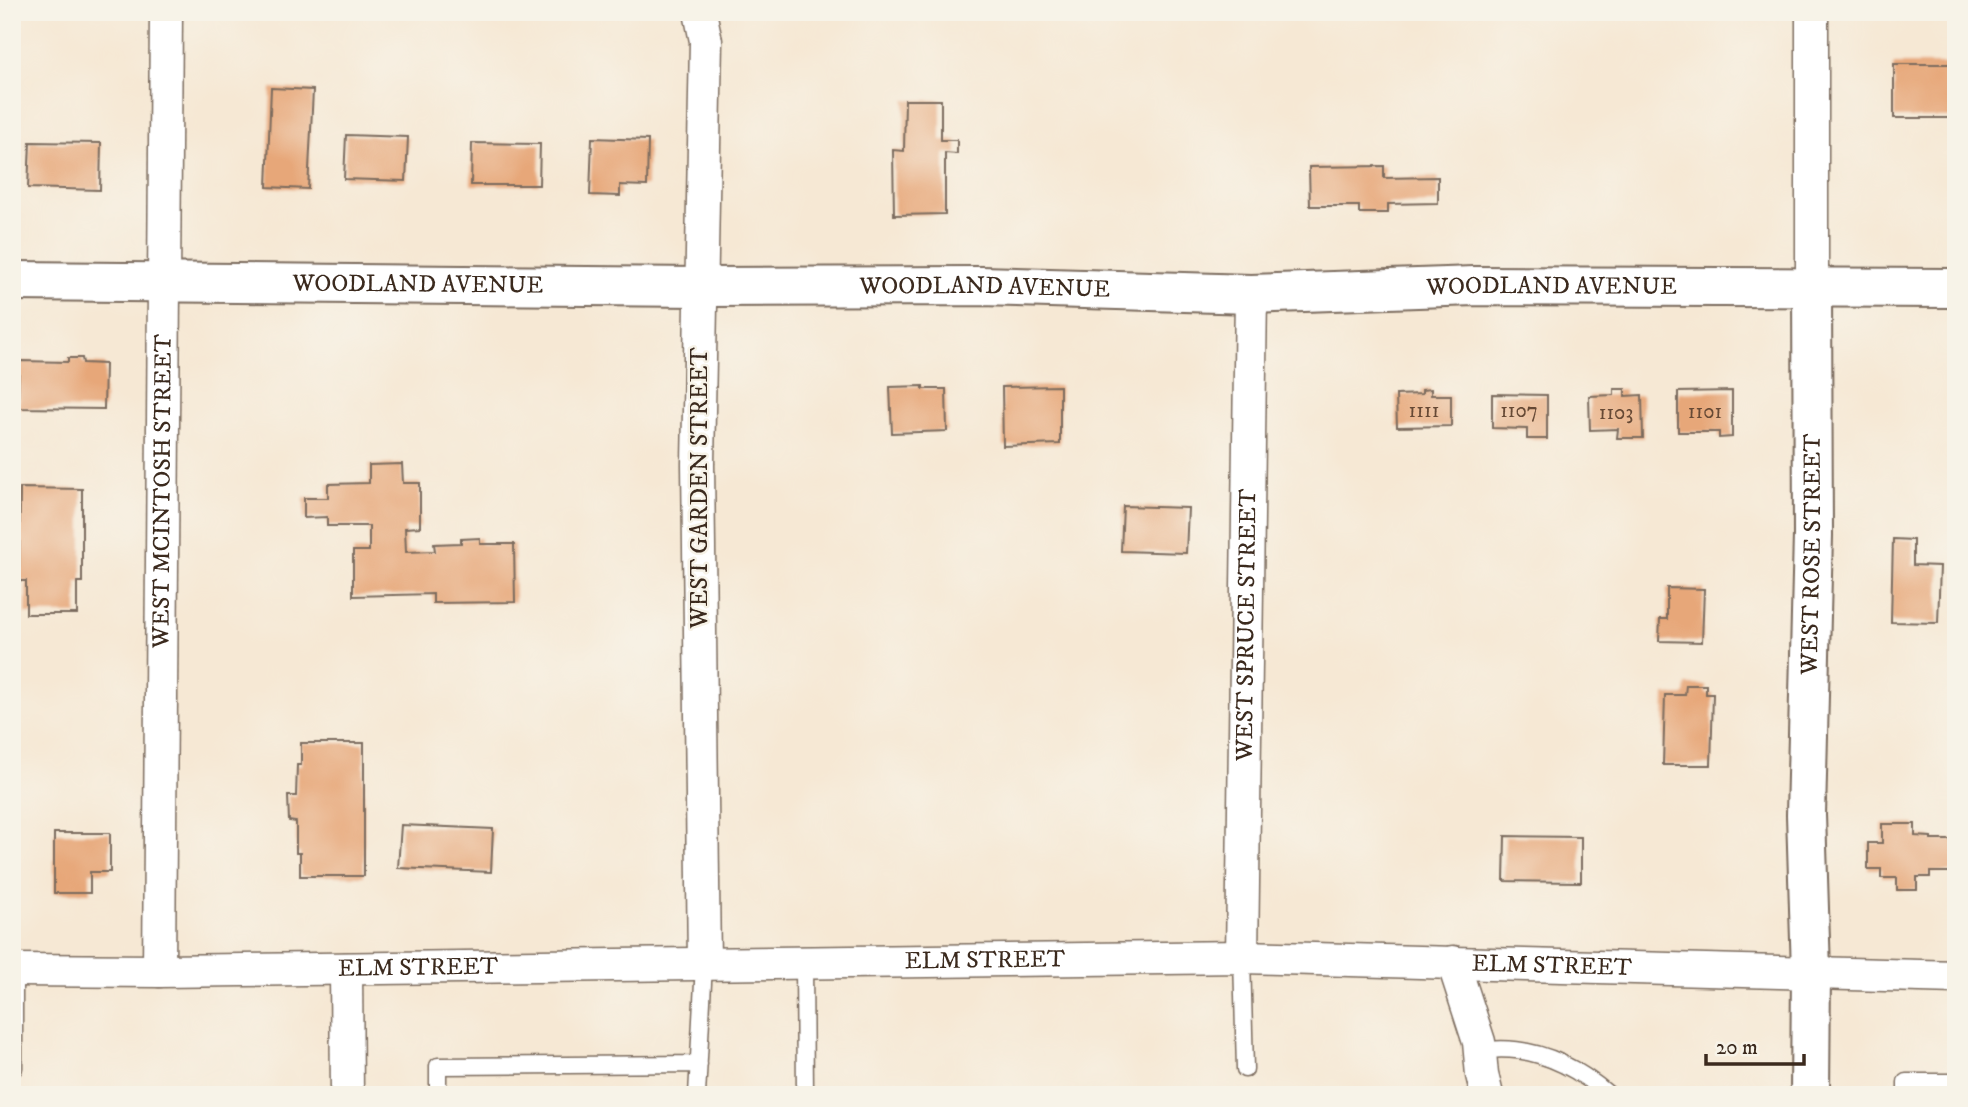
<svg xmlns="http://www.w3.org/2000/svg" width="1968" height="1107" font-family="'IM FELL DW Pica',serif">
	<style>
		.building { fill: #e7a779 }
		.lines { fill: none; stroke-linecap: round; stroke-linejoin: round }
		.service-casing { stroke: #7c6c5e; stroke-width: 19 }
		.minor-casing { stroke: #7c6c5e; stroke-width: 35 }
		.tertiary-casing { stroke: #7c6c5e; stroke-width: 42 }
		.service { stroke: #fff; stroke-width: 16 }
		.minor { stroke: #fff; stroke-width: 32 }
		.tertiary { stroke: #fff; stroke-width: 38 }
		.labels { text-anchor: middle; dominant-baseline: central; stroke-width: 5; stroke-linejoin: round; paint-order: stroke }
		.number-label { font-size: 21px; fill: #664935 }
		.street-label { font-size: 24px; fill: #3b2a1e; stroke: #f7f3e8 }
	</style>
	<rect width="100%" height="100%" fill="#f7f3e8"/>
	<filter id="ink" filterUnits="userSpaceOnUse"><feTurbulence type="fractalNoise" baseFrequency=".0143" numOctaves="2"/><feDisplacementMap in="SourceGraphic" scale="14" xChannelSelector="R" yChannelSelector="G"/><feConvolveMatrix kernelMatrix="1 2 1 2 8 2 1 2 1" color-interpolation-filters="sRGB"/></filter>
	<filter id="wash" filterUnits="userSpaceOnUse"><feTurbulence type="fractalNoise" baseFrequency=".00686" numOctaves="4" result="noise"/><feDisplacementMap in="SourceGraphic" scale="28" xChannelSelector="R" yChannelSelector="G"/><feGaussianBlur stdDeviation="1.57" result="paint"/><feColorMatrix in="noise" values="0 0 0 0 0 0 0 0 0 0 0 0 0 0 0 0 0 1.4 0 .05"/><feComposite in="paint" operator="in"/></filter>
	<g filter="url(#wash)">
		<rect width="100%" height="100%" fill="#f6e8d4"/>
		<g id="blocks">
			<path class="building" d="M1894 64H1956V118H1894Z
				M271 88 313 90 308 189 267 187Z
				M905 100H941V140H957V154L945 153V214L894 215 893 150 904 151Z
				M346 135 408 137 406 181 344 179Z
				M592 138 648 140 647 186 620 185V196L590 195Z
				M30 142 101 143 100 190 28 188Z
				M472 143 540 144 539 185H471Z
				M1384 166V178L1438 177V203L1388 204V213H1359V206H1310L1309 167Z
				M68 358H82L83 363 105 364 104 409 18 408 19 361 68 362Z
				M923 386V389H946L947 431 892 433 890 387Z
				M1060 386V444L1003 446 1002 387Z
				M1431 389V395H1451V426L1397 427 1396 395 1422 394V390Z
				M1614 389H1625V396L1642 395 1643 438H1617L1618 429 1590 430 1589 396 1614 395Z
				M1732 391V437L1719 438V432H1678V392Z
				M1492 394 1547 395V439H1527V429L1492 428Z
				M402 464 403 483H420V527L405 528 406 552 435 551 434 544 461 543V539L480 538V544H514L515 602 433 603V594L353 596V551H369V526H327V517L304 518V498H328V484L369 483V465Z
				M20 488 82 489V582H77V614H26V581H19Z
				M1123 506 1188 508 1186 553 1121 551Z
				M1893 539 1913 540V565L1940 566 1938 623 1891 622Z
				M1667 588 1704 589 1702 642 1659 641 1660 619H1667Z
				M1686 685H1706V694H1713L1711 765H1663L1665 695H1685Z
				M301 743H364V876H300V853H296V822L289 821 288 796H296L297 765H301Z
				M1882 824H1915V836L1931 837V840H1956V872H1930V877H1917V890H1897V878H1881V869H1868V843H1882Z
				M401 825 493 829 491 872 398 868Z
				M54 833H110V872H90V893H54Z
				M1505 836 1581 837V882L1504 881Z"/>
		</g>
	</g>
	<g filter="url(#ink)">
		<use href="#blocks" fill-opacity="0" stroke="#7c6c5e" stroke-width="2"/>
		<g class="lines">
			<g class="service-casing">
				<path id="service" d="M1242 957 1245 1069
					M804 963 805 1095
					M14 970V1068
					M1480 1051C1529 1043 1573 1064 1609 1095
					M438 1095V1066L699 1064
					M697 1095 704 964
					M1906 1095V1082H1956"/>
			</g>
			<g class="minor-casing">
				<g id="minor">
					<path d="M700 12 706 41 698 464 704 964"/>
					<path d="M1812 12V287"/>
					<path id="s1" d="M1242 957 1251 294"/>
					<path d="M1453 962 1479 1042 1482 1075 1487 1095"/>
					<path d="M346 969 347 1095"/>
					<path id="s2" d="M12 970 159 971 1242 957 1956 977"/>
					<path id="s3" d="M159 971 166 12"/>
				</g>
			</g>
			<g class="tertiary-casing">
				<g id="tertiary">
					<path id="s4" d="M12 281 701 287 981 286 1251 294 1474 286 1956 288"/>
					<path id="s5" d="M1810 1095 1811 971 1806 815 1813 535 1812 287"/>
				</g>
			</g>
			<use href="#service" class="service"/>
			<use href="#minor" class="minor"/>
			<use href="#tertiary" class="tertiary"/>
		</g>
	</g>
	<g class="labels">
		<g class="number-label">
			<text x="1424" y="411">1111</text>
			<text x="1519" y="411">1107</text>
			<text x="1705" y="412">1101</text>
			<text x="1616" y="413">1103</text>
		</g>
		<g class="street-label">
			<text stroke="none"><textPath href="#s4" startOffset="406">WOODLAND AVENUE</textPath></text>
			<text stroke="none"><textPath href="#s4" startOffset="1540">WOODLAND AVENUE</textPath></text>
			<text stroke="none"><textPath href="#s4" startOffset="973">WOODLAND AVENUE</textPath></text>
			<text transform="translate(700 488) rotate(-90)">WEST GARDEN STREET</text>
			<text stroke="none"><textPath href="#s3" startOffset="480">WEST MCINTOSH STREET</textPath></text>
			<text stroke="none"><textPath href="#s5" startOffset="541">WEST ROSE STREET</textPath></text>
			<text stroke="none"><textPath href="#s1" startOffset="332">WEST SPRUCE STREET</textPath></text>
			<text stroke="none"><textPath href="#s2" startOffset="973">ELM STREET</textPath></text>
			<text stroke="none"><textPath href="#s2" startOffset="1540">ELM STREET</textPath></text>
			<text stroke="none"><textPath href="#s2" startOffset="406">ELM STREET</textPath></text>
		</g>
	</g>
	<rect width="1968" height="1107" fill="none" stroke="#f7f3e8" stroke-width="42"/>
	<path d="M1706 1054v10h98v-10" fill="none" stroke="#3b2a1e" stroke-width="3.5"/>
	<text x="1716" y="1054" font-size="21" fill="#3b2a1e" stroke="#f7f3e8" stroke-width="5" paint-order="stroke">20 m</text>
</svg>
